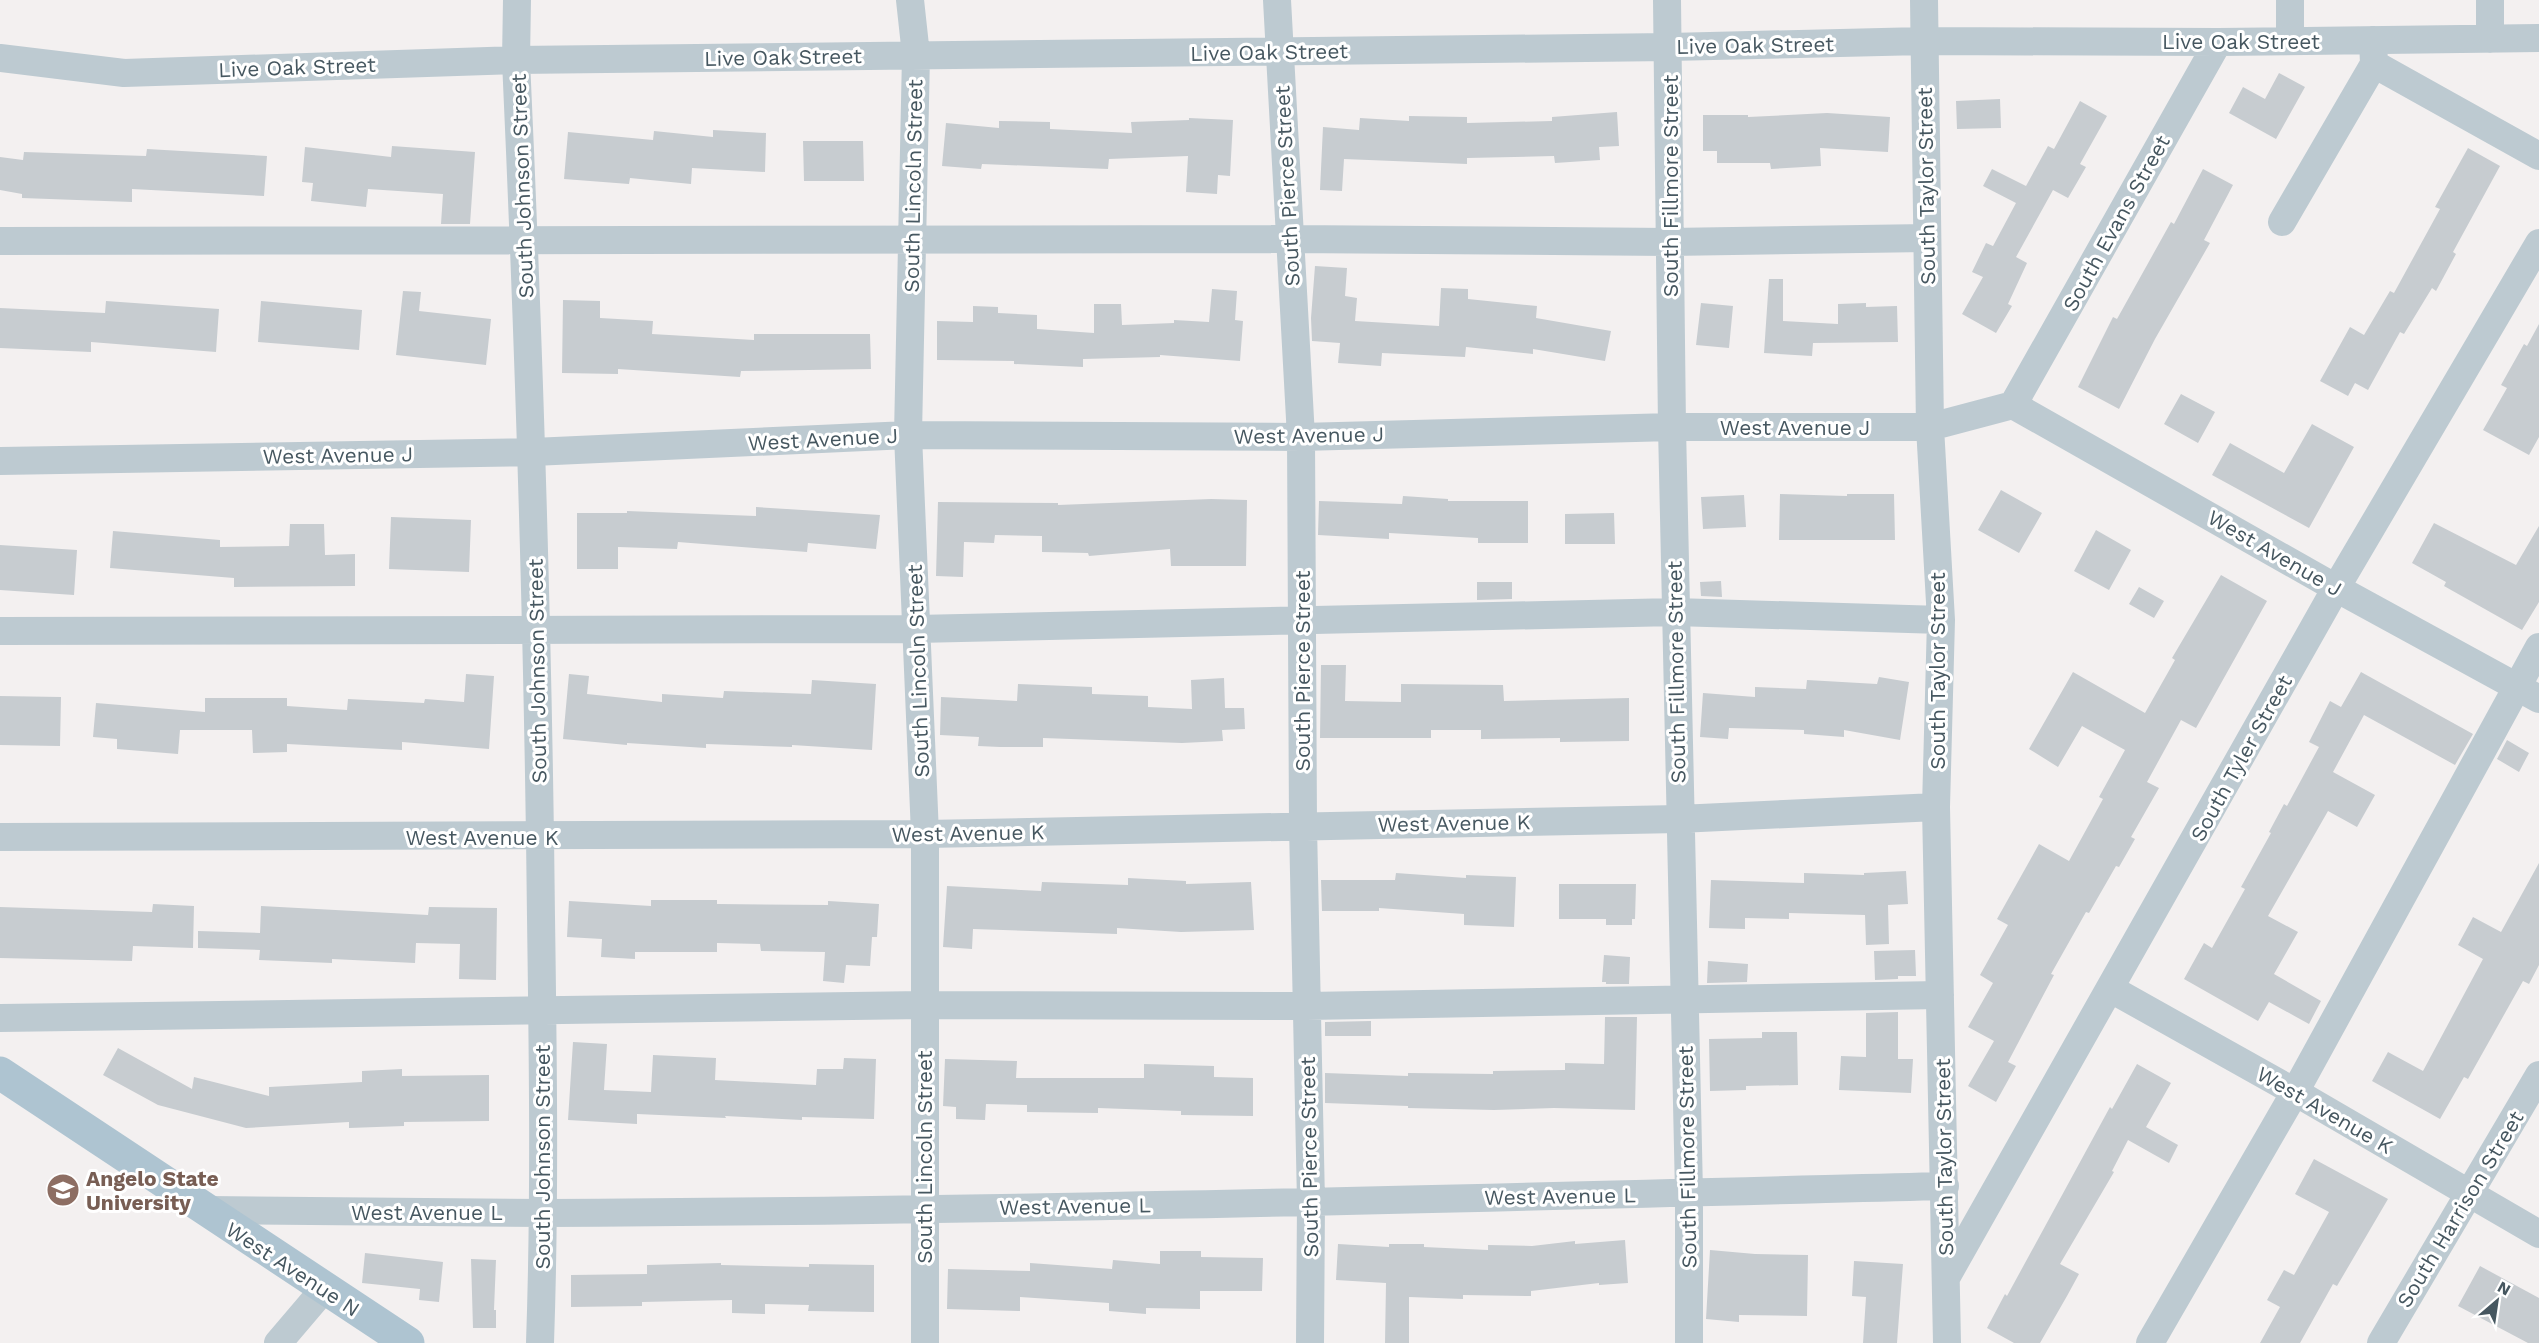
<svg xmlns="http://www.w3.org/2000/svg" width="2539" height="1343" font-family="'Work Sans',sans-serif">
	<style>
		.building { fill: #c7ccd0 }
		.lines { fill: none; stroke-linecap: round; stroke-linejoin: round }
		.minor { stroke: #bdcad1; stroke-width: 28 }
		.major { stroke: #aec4d1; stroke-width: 33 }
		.labels { text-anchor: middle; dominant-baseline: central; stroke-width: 6; stroke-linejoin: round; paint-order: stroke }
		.street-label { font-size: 21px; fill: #465760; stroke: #fff }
		.education-label { font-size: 21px; font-weight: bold; fill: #785e54; stroke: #fff; text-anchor: start }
	</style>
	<rect width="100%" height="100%" fill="#f3f0f0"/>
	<path class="building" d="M2279 73 2305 87 2276 139 2229 113 2243 87 2265 99Z
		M2000 99 2001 128 1957 129 1956 101Z
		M2080 101 2107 116 2080 164 2086 167 2068 198 2053 190 2016 257 2027 263 2008 304 2012 306 1996 333 1962 314 1983 277 1972 272 1986 243 1993 246 2016 203 1983 186 1992 169 2026 186 2048 146 2054 149Z
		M1617 112 1619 146 1599 147 1600 160 1555 163 1554 156 1467 158V164L1344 159 1342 191 1320 190 1323 127 1359 130 1360 118 1409 121V116L1467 117V123L1552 121V117Z
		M1827 113 1890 117 1888 152 1820 148 1821 166 1771 169 1770 163H1717V151H1703V115H1748V117Z
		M1189 118 1233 120 1230 176 1218 175 1217 194 1186 192 1188 156 1109 159 1108 169 982 164 981 169 942 166 946 123 999 128V121L1050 122V129L1132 133 1131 122 1189 120Z
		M713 130 766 133 765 172 692 168 691 184 630 178 629 184 564 179 568 132 653 140 654 131 713 137Z
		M803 141H863L864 181H804Z
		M392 146 475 152 470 224H441L443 194 368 189 366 207 311 201 313 183 302 182 305 147 391 157Z
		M2468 148 2500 166 2453 252 2456 254 2436 291 2432 288 2404 334 2400 332 2368 390 2355 383 2348 396 2320 381 2350 327 2364 335 2390 291 2394 293 2440 209 2435 207Z
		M147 149 267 156 264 196 132 189V202L22 198V194L0 190V157L23 160 24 152 146 156Z
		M2203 169 2233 185 2204 240 2210 243 2155 339 2119 409 2078 387 2113 317 2117 319 2171 222 2174 224Z
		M1315 266 1347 268 1345 296 1357 298 1355 321 1439 326 1441 288 1468 289V299L1537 306 1536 318 1611 331 1605 361 1533 349V354L1466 347 1465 357 1382 353 1381 366 1338 363 1340 343 1312 341 1311 318Z
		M1769 279H1783V321L1838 324V304L1866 303V307L1897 306 1898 342 1813 343 1812 356 1764 353Z
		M1212 289 1237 291 1235 320 1243 321 1240 361 1160 355V357L1083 359V367L1014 364V361L937 360V321L973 322V306L998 307V313L1037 315V329L1094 333V304H1121L1122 325 1174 323V320L1209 322Z
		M403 291 421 292 419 311 491 319 486 365 396 355Z
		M563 300 600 301V318L653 321 652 334 754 340V334H870L871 369 741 371 740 377 618 369V374L562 373Z
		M106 301 219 309 216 352 91 342V352L0 348V308L105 313Z
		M261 301 362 310 359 350 258 342Z
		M1701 303 1733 306 1729 348 1696 345Z
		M2539 324V437L2529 455 2483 430 2507 388 2501 385 2524 344 2527 346Z
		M2181 394 2215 412 2198 443 2164 424Z
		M2312 424 2354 447 2309 528 2212 475 2230 443 2284 473Z
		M2001 490 2042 513 2019 553 1978 530Z
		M1780 494 1847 496V494H1894L1895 540H1779Z
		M1744 495 1746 527 1703 529 1701 497Z
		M1403 496 1448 499V501H1528V543H1478V538L1389 533V539L1318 535 1319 501 1402 504Z
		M1211 499 1247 500 1246 566H1171L1170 549 1089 556 1088 553 1042 552V536L995 535 994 543 964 542 963 577 936 576 938 502 1058 503V505Z
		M756 507 880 515 876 549 808 543 807 552 678 542 677 549 618 547V569H577V513H627V511L756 516Z
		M1614 513 1615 544H1565V514Z
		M391 517 471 520 469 572 389 569Z
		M2434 523 2516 565 2539 526V602L2522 630 2444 586 2446 582 2412 563Z
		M290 524H324L325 555 355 554V586L234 587V578L110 568 113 531 220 540V547L289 546Z
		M2096 530 2131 550 2109 590 2074 571Z
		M0 545 77 550 74 595 0 590Z
		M2221 575 2267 601 2196 728 2181 720 2147 782 2159 788 2131 837 2135 839 2119 867 2116 866 2089 913 2086 912 2051 974 2054 975 2008 1062 2016 1066 1996 1102 1968 1086 1994 1041 1968 1027 1993 983 1980 975 2008 925 1997 919 2039 844 2069 861 2103 799 2099 797 2125 750 2082 726 2058 767 2029 749 2073 672 2145 713 2175 660 2172 658Z
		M1721 581 1722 597 1701 596 1700 582Z
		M1477 582H1512V599L1477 600Z
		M2139 587 2164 601 2154 618 2129 604Z
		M1321 665H1346L1345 701 1401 702V684L1503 685 1504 701 1629 698V741L1560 742V738L1481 739V730H1431V738H1320Z
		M2361 672 2473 734 2455 765 2364 715 2333 772 2375 795 2357 827 2328 811 2268 916 2298 932 2274 974 2321 1001 2309 1024 2269 1002 2258 1021 2184 979 2204 943 2212 948 2245 889 2241 887 2271 833 2269 832 2284 804 2287 806 2319 747 2309 742 2330 701 2341 707Z
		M466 674 494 676 489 749 402 742V750L287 744V752L253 753 252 730H180L178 754 117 749V739L93 737 96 703 205 712V698H287V706L347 710 348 699 424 703 425 699 464 702Z
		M569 674 589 676 587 694 662 702V694L723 698 724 691 811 694 812 680 876 684 872 750 792 745V747L706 744V748L627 743V745L563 739Z
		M1879 677 1909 682 1900 740 1844 730V737L1804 734V730L1729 728 1728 739 1700 737 1703 693 1755 697V687L1806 689 1807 680 1877 684Z
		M1224 678 1225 708H1244L1245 729 1222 730 1223 741 1182 743 1043 738V747H1000L978 746 979 737 940 735 941 697 1017 701 1018 684 1092 687V694L1148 696V707L1192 709 1191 680Z
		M0 696 61 697 60 746 0 745Z
		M2507 740 2529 753 2519 772 2497 759Z
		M2539 863V965L2529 984 2523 981 2468 1079 2464 1077 2440 1119 2372 1081 2388 1052 2423 1071 2483 959 2458 945 2473 917 2501 932Z
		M1906 871 1908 904 1888 905 1889 944 1866 945 1865 915 1789 913V919L1745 918V929L1709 928 1711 880 1804 883V873L1864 875V873Z
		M1396 873 1466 878V875L1516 877 1514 927 1464 925V914L1379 908V911H1322L1321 880H1395Z
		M1128 878 1186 881V884L1251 882 1254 930 1181 932 1117 928V934L973 929 972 949 943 947 947 886 1041 891 1042 882 1128 885Z
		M1559 884H1636L1635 919H1632V925H1606V919H1559Z
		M651 900H717V904L828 905V901L879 904 877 937H872L870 966 846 965 844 983 823 981 825 952 761 951 760 944 717 943V952H635V959L601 957 602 939 567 937 569 901 651 906Z
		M153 904 194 906 193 948 133 946 132 961 0 958V907L152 912Z
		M261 906 428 915 429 907 497 908 496 980 459 979 460 944 416 943 415 963 332 959V963L259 960 260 950 198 948V931L260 933Z
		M1915 950 1916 976H1898V979L1875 980 1874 951Z
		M1604 955 1630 957 1629 984H1606V982H1602Z
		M1708 961 1748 964 1747 982 1707 983Z
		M1898 1012V1059H1913L1911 1093 1839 1090 1841 1056 1866 1057V1013Z
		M1605 1017H1637L1635 1110 1554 1108 1494 1110 1408 1108V1106L1325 1103V1073L1408 1076V1073L1493 1074V1071L1565 1070V1063L1604 1064Z
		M1371 1021V1036H1325V1022Z
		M1762 1032H1797L1798 1085 1746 1086V1090L1710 1091 1709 1039 1762 1038Z
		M573 1042 607 1044 604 1090 651 1092 653 1055 716 1058 715 1080 816 1085 817 1069H843L844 1058 876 1059 874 1119 802 1117V1120L725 1116 726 1118 637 1114V1124L568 1120Z
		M118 1048 192 1089 194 1077 269 1096V1087L362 1082V1071L402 1069V1076L489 1075V1121L404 1122V1126L349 1128V1122L246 1128 158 1105 103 1075Z
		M945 1059 1017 1061 1016 1078H1144V1064L1214 1066V1077L1253 1078V1116L1181 1115V1111L1098 1108V1113L1027 1112V1105L986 1104 985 1120 956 1119V1107L943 1106Z
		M2137 1064 2171 1083 2146 1127 2178 1145 2169 1163 2128 1140 2112 1171 2114 1172 2060 1264 2079 1274 2067 1296 2040 1343H2014L1987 1328 2005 1294 2007 1296 2110 1107 2112 1109Z
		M2314 1159 2388 1199 2337 1286 2333 1284 2300 1343H2260L2280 1307 2267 1300 2284 1270 2294 1275 2329 1212 2295 1194Z
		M1625 1240 1628 1283 1599 1285V1283L1531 1291V1296L1463 1295V1299L1409 1297V1343H1385L1386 1283 1336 1280 1338 1244 1389 1247V1244H1424V1247L1488 1250V1245L1532 1246 1575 1241V1244Z
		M1710 1250 1755 1254 1808 1255 1807 1316 1739 1315V1322L1706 1319Z
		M1160 1251H1201V1257L1263 1258 1262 1291H1200V1309L1146 1308V1314L1109 1311V1303L1020 1297V1311L947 1309 948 1269 1030 1271V1263L1112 1269 1113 1260 1160 1264Z
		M365 1253 443 1262 439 1302 419 1300 420 1289 362 1283Z
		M471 1259 496 1260 494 1310H496V1328H473Z
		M1854 1261 1903 1264 1897 1343H1863L1866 1297 1852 1296Z
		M721 1263V1265L809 1267V1264L874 1265V1312L808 1311 809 1305 765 1304V1314L732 1313V1300L642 1302V1306L571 1307V1275L647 1274V1265Z
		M2480 1266 2539 1298V1343H2528L2458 1306Z"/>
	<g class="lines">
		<path class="minor" d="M517 0 516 60C529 345 538 631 541 917 543 1059 545 1201 540 1343
			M910 0 916 55 908 435 925 834V1343
			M1277 0 1301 437 1303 826 1311 1202 1310 1343
			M1667 0 1672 427 1689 1193V1343
			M1924 0 1930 427 1941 620 1936 807 1947 1343
			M2290 0V41
			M2490 39V0
			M2373 40 2374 64 2539 156
			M0 58 124 73 516 60 1669 47 1923 41 2218 42 2539 38
			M2282 222 2374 64
			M0 241 1290 239 1670 242 1927 238
			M2013 405 2218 42
			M0 461 533 452 908 435 1301 437 1672 427H1930L2013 405 2336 588 2539 699
			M0 631 916 629 1675 612 1941 620
			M0 837 925 834 1679 819 1936 807
			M2111 989 2295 1092 2539 1234
			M0 1018 924 1005 1307 1006 1940 995
			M204 1210C318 1211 432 1213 545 1213 1012 1211 1478 1198 1945 1186
			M1947 1276 2336 588 2539 243
			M278 1343 324 1289
			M2150 1343 2295 1092 2539 647
			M2381 1343 2539 1075"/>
		<path class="major" d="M0 1073 408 1343"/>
	</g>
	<defs>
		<g id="university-disc" transform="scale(1.725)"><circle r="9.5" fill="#8d6e63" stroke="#fff"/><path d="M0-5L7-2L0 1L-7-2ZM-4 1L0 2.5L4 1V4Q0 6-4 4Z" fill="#fff"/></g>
	</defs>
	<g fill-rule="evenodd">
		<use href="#university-disc" x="63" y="1190"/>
	</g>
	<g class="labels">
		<g class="street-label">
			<text x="2241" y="41">Live Oak Street</text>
			<text transform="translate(1755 45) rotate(-1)">Live Oak Street</text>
			<text transform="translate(1269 52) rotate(-1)">Live Oak Street</text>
			<text transform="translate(783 57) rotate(-1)">Live Oak Street</text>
			<text transform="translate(297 67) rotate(-2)">Live Oak Street</text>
			<text transform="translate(522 186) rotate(-92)">South Johnson Street</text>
			<text transform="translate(913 186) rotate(-89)">South Lincoln Street</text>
			<text transform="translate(1287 186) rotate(-93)">South Pierce Street</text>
			<text transform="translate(1670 186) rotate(-90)">South Fillmore Street</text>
			<text transform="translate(1926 186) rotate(-91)">South Taylor Street</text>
			<text transform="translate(2116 223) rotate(-61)">South Evans Street</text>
			<text x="1795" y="427">West Avenue J</text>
			<text transform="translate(1309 435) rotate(-1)">West Avenue J</text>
			<text transform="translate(823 439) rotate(-3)">West Avenue J</text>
			<text transform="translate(338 455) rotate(-1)">West Avenue J</text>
			<text transform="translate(2275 553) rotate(30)">West Avenue J</text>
			<text transform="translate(537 671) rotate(-91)">South Johnson Street</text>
			<text transform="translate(918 671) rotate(-92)">South Lincoln Street</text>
			<text transform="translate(1302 671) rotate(-90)">South Pierce Street</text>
			<text transform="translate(1937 671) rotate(-90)">South Taylor Street</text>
			<text transform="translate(1676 672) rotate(-91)">South Fillmore Street</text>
			<text transform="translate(2241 758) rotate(-61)">South Tyler Street</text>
			<text transform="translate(1454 823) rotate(-1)">West Avenue K</text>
			<text transform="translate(968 833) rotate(-1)">West Avenue K</text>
			<text x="482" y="837">West Avenue K</text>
			<text transform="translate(2325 1110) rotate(30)">West Avenue K</text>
			<text transform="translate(542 1157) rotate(-90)">South Johnson Street</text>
			<text transform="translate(924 1157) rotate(-90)">South Lincoln Street</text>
			<text transform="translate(1309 1157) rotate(-91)">South Pierce Street</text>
			<text transform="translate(1687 1157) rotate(-91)">South Fillmore Street</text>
			<text transform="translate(1944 1157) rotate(-91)">South Taylor Street</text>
			<text transform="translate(1560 1196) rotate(-1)">West Avenue L</text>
			<text transform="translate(1075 1206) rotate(-1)">West Avenue L</text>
			<text transform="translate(2460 1209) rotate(-59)">South Harrison Street</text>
			<text x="427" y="1212">West Avenue L</text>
			<text transform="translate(293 1269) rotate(33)">West Avenue N</text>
		</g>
		<g class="education-label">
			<text x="86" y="1178">Angelo State<tspan x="86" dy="24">University</tspan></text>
		</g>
	</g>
	<g transform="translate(2497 1301) rotate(29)" stroke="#ffffff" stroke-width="4.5" paint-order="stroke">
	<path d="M0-4.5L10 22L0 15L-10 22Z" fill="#465760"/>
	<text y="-9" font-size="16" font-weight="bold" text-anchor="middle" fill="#465760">N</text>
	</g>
</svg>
